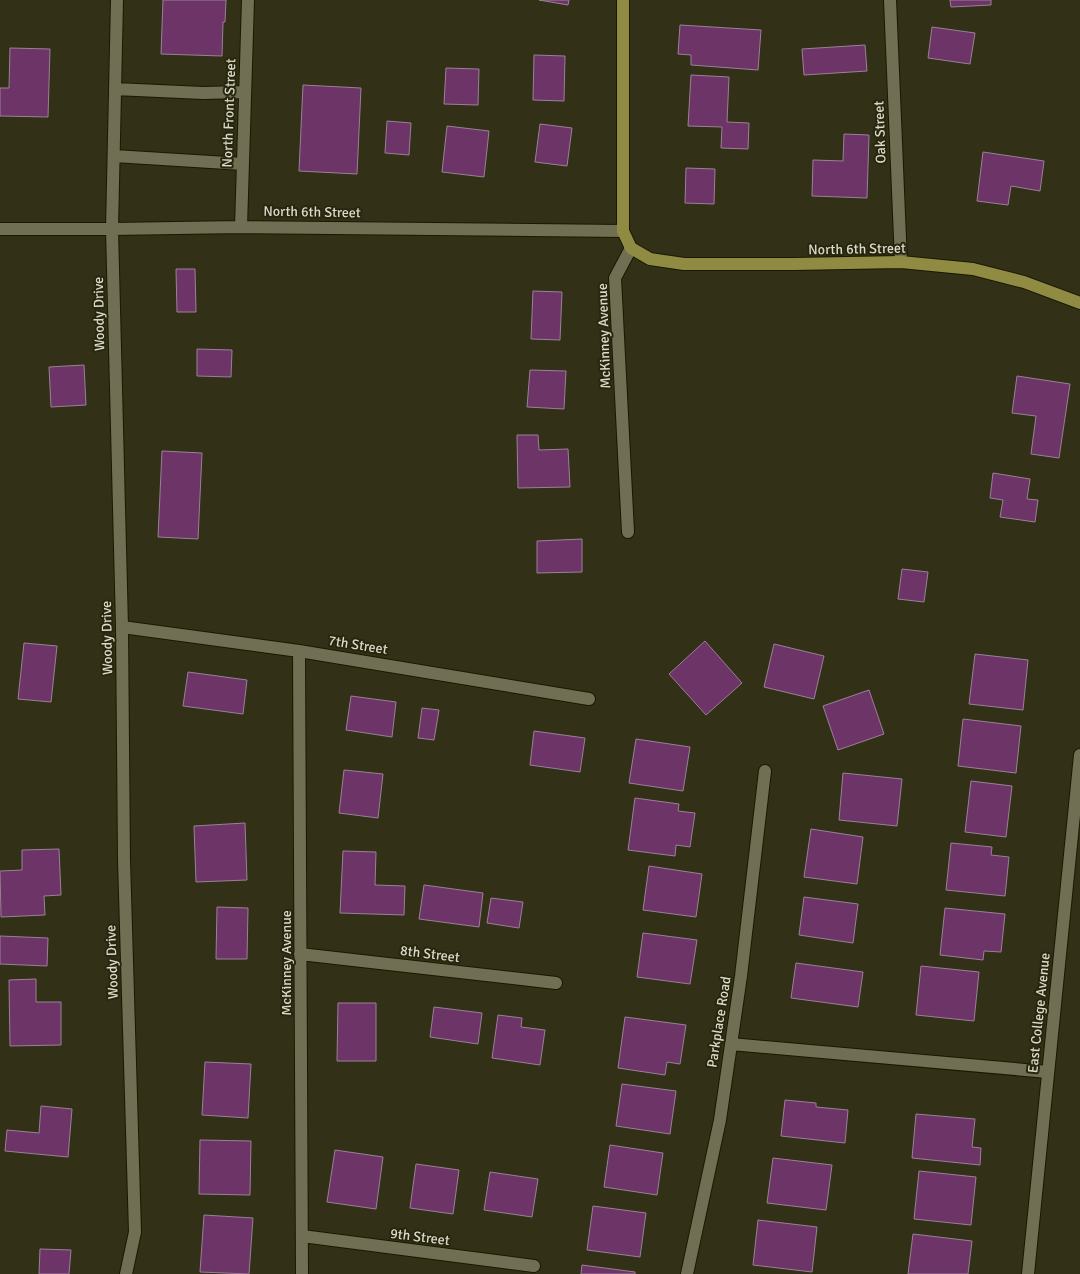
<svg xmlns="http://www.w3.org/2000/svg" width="1080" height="1274" font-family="Signika,sans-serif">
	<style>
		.building { fill: #6d3468; stroke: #998195 }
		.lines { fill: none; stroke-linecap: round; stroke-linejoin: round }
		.minor-casing { stroke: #1a1802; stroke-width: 14 }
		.major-casing { stroke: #1a1802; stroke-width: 14 }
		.minor { stroke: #706f54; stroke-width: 12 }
		.major { stroke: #8f8b43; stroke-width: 12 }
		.labels { text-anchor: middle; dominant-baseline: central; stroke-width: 4; stroke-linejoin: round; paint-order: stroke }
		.street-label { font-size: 14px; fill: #dadacb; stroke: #28270e }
	</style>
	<rect width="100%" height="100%" fill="#323118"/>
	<path class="building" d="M163 0H226L225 22H223L222 56 161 54Z
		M539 0H569L568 5Z
		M950 0H991V5L951 7Z
		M680 25 761 30 758 70 691 65V55L678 54Z
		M932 27 975 33 970 64 928 58Z
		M865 45 867 71 804 75 802 49Z
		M10 48 50 49 48 117 0 116V88H9Z
		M534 55 565 56 564 101 533 100Z
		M446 68 479 69 478 105 444 104Z
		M691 75 729 77 727 122 749 123 748 149 721 148 722 127 688 126Z
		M303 85 361 88 357 174 299 171Z
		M387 121 411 123 409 155 385 153Z
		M540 124 572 128 567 166 535 162Z
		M447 126 489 131 484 177 442 172Z
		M844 134 869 135 867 198 812 196 813 160 843 161Z
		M983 152 1044 161 1040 191 1011 186 1008 205 977 201Z
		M686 168 715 169 714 204 685 203Z
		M176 269H195L196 312H177Z
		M533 291 562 292 560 340 531 339Z
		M197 349 232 350 231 377 197 376Z
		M84 365 86 405 51 407 49 367Z
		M530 370 566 371 564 409 527 407Z
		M1017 376 1070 384 1059 458 1031 454 1036 416 1012 413Z
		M517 435H538L539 450 568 449 570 487 518 488Z
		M162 451 202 453 198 539 158 537Z
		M993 473 1030 479 1027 499 1038 500 1035 522 1000 517 1003 500 990 498Z
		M582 539V572L537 573V541Z
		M902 569 928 572 924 602 898 599Z
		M705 641 742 683 706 715 669 674Z
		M24 643 57 646 51 702 18 699Z
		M774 644 824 656 814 699 764 687Z
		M975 654 1028 660 1023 710 969 704Z
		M188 672 247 680 243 714 183 706Z
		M869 690 884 734 838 750 823 706Z
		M351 696 396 702 392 737 346 730Z
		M422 708 439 710 434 740 418 738Z
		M963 719 1021 726 1016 773 958 766Z
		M534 731 585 738 580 772 530 765Z
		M636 739 690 747 683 791 629 783Z
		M344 770 383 774 378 818 339 813Z
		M843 773 902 779 897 826 839 820Z
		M971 781 1012 786 1006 837 965 832Z
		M635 798 679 804 678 811 695 813 690 847 676 845 675 856 628 850Z
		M245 823 247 880 196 882 194 826Z
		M811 829 863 837 857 884 804 877Z
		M951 843 992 847 991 855 1009 857 1005 896 946 890Z
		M59 849 61 895 44 896 45 915 1 917 0 871 22 870V850Z
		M343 851 376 852 375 885 405 886 404 915 340 913Z
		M649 866 702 874 696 917 643 910Z
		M424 885 483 893 479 927 419 919Z
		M804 897 858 904 853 943 799 935Z
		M491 898 523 902 519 928 487 923Z
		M217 907 248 908 247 959H216Z
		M945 908 1005 914 1001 952 984 951 983 960 940 955Z
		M643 933 697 940 690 984 637 977Z
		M0 936 48 938 47 966 0 964Z
		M796 963 863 972 858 1007 791 998Z
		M921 966 979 972 974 1021 916 1015Z
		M36 979V1002H61V1045L10 1046 9 980Z
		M338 1003H376V1061H337Z
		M434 1007 482 1013 478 1044 430 1037Z
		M498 1015 522 1018 521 1027 545 1030 540 1065 492 1058Z
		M625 1017 686 1025 680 1064 667 1062 665 1075 618 1068Z
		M205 1062 251 1064 248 1118 202 1115Z
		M622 1084 676 1091 670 1134 616 1126Z
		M785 1100 816 1103V1107L848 1110 845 1143 781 1136Z
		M41 1106 72 1109 68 1157 5 1151 7 1130 39 1133Z
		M916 1114 975 1119 972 1147 981 1148 980 1165 912 1158Z
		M200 1140 251 1141 250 1195 199 1194Z
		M610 1145 663 1153 657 1195 604 1187Z
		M335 1150 383 1157 376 1209 327 1202Z
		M773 1158 832 1165 826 1210 767 1203Z
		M416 1164 459 1170 453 1214 410 1208Z
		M919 1171 976 1177 971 1225 914 1219Z
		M490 1172 538 1179 532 1217 484 1210Z
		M593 1206 646 1213 640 1257 587 1250Z
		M204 1215 253 1218 249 1274 200 1272Z
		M758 1220 817 1227 812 1272 753 1265Z
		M913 1234 972 1241 968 1274H908Z
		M40 1249 71 1250 69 1274H39Z
		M582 1265 635 1272V1274H581Z"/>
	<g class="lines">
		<g class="minor-casing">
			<path id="minor" d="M117 0 112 229 122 627 124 860 135 1232 126 1274
				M890 0 901 262
				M115 89 203 93 245 92
				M114 156 243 164
				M241 227 248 0
				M0 229H112L241 227 623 231
				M628 532 615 278 631 248
				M122 627 299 651 589 699
				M299 651 302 1274
				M300 954 556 983
				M731 1044 1048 1072
				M302 1236 534 1266
				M687 1274 720 1120 741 976 765 771
				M1028 1274 1080 755"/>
		</g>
		<g class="major-casing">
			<path id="major" d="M623 0V231L631 248 650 259 684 264H794L901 262 973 269 1024 282 1080 303"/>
		</g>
		<use href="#minor" class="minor"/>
		<use href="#major" class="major"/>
	</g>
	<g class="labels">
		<g class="street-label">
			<text transform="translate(229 113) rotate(-88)">North Front Street</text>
			<text transform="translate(880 132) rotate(-92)">Oak Street</text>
			<text transform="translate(312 212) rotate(1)">North 6th Street</text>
			<text transform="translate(857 249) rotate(-1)">North 6th Street</text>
			<text transform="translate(99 314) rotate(-91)">Woody Drive</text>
			<text transform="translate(604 336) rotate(-92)">McKinney Avenue</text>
			<text transform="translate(107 638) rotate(-91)">Woody Drive</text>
			<text transform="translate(358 645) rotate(9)">7th Street</text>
			<text transform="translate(430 954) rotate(7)">8th Street</text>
			<text transform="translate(112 962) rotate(-92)">Woody Drive</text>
			<text transform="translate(286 963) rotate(-90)">McKinney Avenue</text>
			<text transform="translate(1039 1013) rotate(-84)">East College Avenue</text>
			<text transform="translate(719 1022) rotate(-81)">Parkplace Road</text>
			<text transform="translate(420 1237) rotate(7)">9th Street</text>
		</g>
	</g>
</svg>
